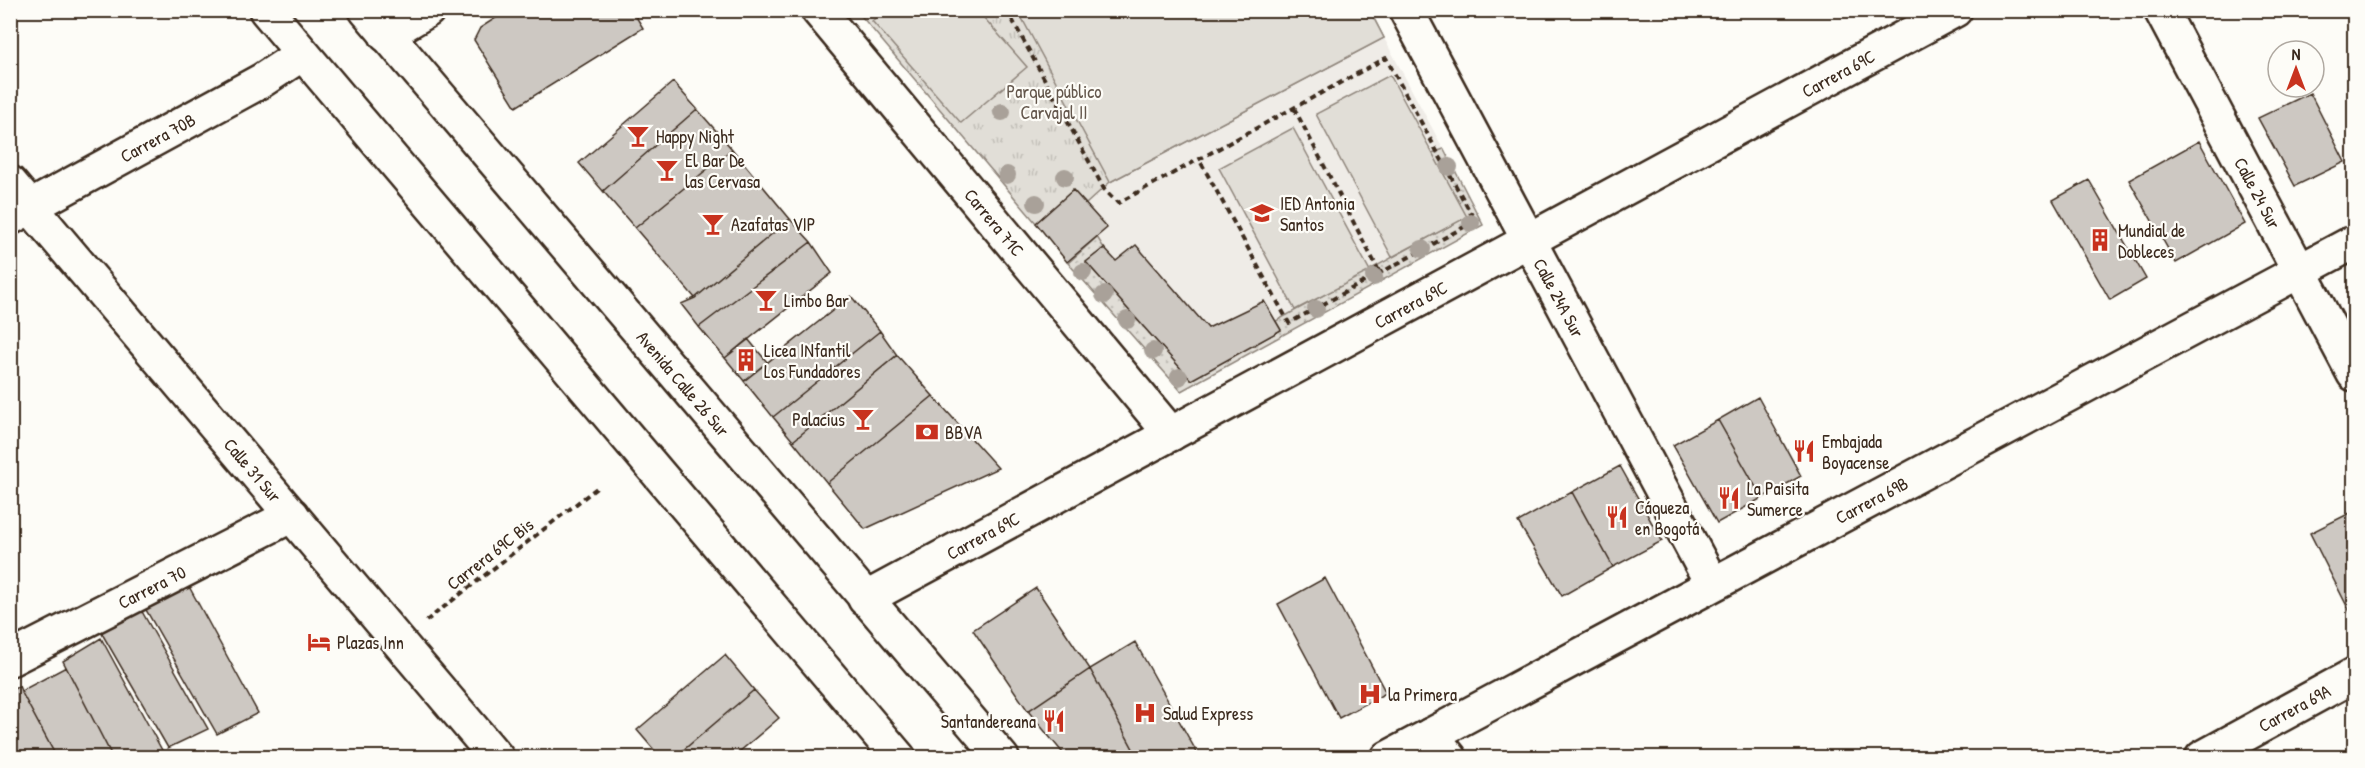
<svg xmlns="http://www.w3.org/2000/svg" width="2365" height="768" font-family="'Patrick Hand',sans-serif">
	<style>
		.built { fill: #efece7 }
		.grass { fill: url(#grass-dots); stroke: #8e847a; stroke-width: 1.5 }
		.park { fill: url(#park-tufts); stroke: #8e847a; stroke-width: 1.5 }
		.pitch { fill: #e1ded7; stroke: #8e847a; stroke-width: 1.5 }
		.building { fill: #cdc8c2; stroke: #3b2a1e; stroke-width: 1.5 }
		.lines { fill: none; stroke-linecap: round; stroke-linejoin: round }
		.minor-casing { stroke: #3b2a1e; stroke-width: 38 }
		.tertiary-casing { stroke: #3b2a1e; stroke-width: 38 }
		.primary-casing { stroke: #3b2a1e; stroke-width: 38 }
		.path { stroke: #3b2a1e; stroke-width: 4; stroke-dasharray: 6 4.5; stroke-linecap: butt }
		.minor { stroke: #fdfcf7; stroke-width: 33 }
		.tertiary { stroke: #fdfcf7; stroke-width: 33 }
		.primary { stroke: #fdfcf7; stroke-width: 33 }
		.tree { fill: #a9a199 }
		.labels { text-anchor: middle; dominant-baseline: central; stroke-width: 4.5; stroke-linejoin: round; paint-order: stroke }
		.street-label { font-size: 18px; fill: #3b2a1e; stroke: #fdfcf7 }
		.park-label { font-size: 18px; fill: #64574c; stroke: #fdfcf7 }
		.poi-label { font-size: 18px; fill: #3b2a1e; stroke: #fdfcf7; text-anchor: start }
	</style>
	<defs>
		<pattern id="grass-dots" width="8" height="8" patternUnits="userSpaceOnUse" patternTransform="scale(1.5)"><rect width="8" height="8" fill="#e1ded7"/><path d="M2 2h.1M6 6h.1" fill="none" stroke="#c2bfb8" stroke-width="1.8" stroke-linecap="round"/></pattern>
		<pattern id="park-tufts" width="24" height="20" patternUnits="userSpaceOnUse" patternTransform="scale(1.5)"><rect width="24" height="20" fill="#e1ded7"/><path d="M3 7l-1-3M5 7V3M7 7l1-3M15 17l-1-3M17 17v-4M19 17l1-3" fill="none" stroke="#c2bfb8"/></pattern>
	</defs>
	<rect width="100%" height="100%" fill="#fdfcf7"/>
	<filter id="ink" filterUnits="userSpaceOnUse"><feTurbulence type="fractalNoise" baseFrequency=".0167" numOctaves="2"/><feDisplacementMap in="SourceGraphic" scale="12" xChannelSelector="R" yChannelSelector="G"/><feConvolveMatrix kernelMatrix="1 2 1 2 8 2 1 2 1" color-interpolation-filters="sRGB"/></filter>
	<g filter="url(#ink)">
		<path class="built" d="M1384 38 1484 225 1181 392 1036 223 1073 190 1110 182Z"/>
		<path class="grass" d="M1444 149 1483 225 1181 391 1068 263 1097 237 1104 248 1086 262 1191 379 1281 330 1276 321 1466 217 1432 153Z"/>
		<path class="park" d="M857 11H1370L1384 38 1110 182 1086 204 1073 190 1036 223Z"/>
		<path class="pitch" d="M885 10 978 11 1027 67 961 123 872 21Z
			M1018 11H1370L1384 38 1110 182Z
			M1390 75 1467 217 1392 257 1316 114Z
			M1293 128 1370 271 1295 310 1219 168Z"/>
		<path class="building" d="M508 10H632L643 28 516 107 474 40 480 28Z
			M673 82 697 109 603 191 579 163Z
			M2310 93 2345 162 2295 186 2258 118Z
			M697 109 732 149 635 228 603 191Z
			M2199 141 2245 224 2176 263 2129 180Z
			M732 149 790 219 695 298 635 228Z
			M2089 180 2146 279 2110 300 2053 200Z
			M1073 190 1107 228 1067 262 1036 223Z
			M790 219 811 242 699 327 681 304 695 298Z
			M811 242 832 273 725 358 699 327Z
			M1136 245 1208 328 1264 301 1281 330 1191 380 1086 262 1104 248 1116 261Z
			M851 296 880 331 773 417 744 381Z
			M880 331 897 355 793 441 773 417Z
			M748 339 767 362 744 381 725 358Z
			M897 355 933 396 827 483 793 441Z
			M933 396 998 468 865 529 827 483Z
			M1758 397 1801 476 1762 498 1718 420Z
			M1718 420 1762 498 1717 523 1673 445Z
			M1620 466 1662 541 1613 567 1572 492Z
			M1572 492 1613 567 1562 596 1518 522Z
			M2354 511V620L2310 533Z
			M1325 578 1386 693 1339 718 1278 604Z
			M186 581 258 713 217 734 141 601Z
			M1036 588 1090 669 1028 711 973 630Z
			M140 608 208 729 168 748 101 632Z
			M101 638 163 752 155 758H113L63 661Z
			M1135 642 1200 758H1138L1090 669Z
			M725 655 754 690 674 758H661L637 730Z
			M66 667 113 758H57L21 691Z
			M1090 669 1138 758H1067L1028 711Z
			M19 686 21 691 57 758H10V691Z
			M754 690 779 718 732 758H674Z"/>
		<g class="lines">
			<g class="minor-casing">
				<g id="minor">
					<path id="s1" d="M818 10 1171 434"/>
					<path id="s2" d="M1406 10 1712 584"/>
					<path id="s3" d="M2161 10 2354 374"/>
					<path d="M386 35 428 10"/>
					<path id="s4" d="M10 183 497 758"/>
					<path id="s5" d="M10 218 261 81 302 54"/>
					<path id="s6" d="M865 599 1955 10"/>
					<path id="s7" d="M10 659 292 515"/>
					<path d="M1431 735 1450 758"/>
					<path id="s8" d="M2202 758 2354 675"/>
				</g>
			</g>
			<g class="tertiary-casing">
				<g id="tertiary">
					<path id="s9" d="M1388 758 2354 242"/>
				</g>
			</g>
			<g class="primary-casing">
				<g id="primary">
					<path d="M266 10 899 758"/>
					<path id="s10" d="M366 10 1002 758"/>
				</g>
			</g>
			<path class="path" d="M1007 10 1104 189 1118 203 1386 58 1475 221 1289 323 1199 159
				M1294 108 1380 273
				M426 621 598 487"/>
			<use href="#minor" class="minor"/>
			<use href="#tertiary" class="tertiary"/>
			<use href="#primary" class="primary"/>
		</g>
		<g class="tree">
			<circle cx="1002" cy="112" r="9"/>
			<circle cx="1449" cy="167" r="9"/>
			<circle cx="1007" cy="175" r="9"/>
			<circle cx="1065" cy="177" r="9"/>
			<circle cx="1036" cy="203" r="9"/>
			<circle cx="1471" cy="223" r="9"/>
			<circle cx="1422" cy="249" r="9"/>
			<circle cx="1083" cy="272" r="9"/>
			<circle cx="1374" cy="277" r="9"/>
			<circle cx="1104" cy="295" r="9"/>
			<circle cx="1316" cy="309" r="9"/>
			<circle cx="1127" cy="320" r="9"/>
			<circle cx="1153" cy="351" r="9"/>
			<circle cx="1179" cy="377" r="9"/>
		</g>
	</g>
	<defs>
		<g id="bar-bare" transform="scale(1.8)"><path d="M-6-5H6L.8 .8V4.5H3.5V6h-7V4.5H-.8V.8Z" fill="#c8321e" stroke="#fdfcf7" stroke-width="2.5" paint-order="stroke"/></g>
		<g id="school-bare" transform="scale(1.8)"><path d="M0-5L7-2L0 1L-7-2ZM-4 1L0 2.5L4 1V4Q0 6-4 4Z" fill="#c8321e" stroke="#fdfcf7" stroke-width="2.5" paint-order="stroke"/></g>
		<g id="building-bare" transform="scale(1.8)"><path d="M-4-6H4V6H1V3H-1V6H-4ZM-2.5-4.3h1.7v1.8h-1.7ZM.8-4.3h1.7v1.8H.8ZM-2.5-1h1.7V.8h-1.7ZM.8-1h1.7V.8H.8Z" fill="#c8321e" stroke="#fdfcf7" stroke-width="2.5" paint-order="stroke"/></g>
		<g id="bank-bare" transform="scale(1.8)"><path d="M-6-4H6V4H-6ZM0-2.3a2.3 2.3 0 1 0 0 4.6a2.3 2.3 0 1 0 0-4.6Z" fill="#c8321e" stroke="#fdfcf7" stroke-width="2.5" paint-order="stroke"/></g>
		<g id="restaurant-bare" transform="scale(1.8)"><path d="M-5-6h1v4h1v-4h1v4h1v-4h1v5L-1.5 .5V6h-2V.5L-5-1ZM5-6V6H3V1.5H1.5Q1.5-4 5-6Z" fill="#c8321e" stroke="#fdfcf7" stroke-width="2.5" paint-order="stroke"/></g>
		<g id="hotel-bare" transform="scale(1.8)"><path d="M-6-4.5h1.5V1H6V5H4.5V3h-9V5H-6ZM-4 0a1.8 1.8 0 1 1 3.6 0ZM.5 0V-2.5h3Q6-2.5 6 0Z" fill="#c8321e" stroke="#fdfcf7" stroke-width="2.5" paint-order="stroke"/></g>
		<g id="hospital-bare" transform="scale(1.8)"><path d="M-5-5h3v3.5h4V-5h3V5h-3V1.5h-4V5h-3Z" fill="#c8321e" stroke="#fdfcf7" stroke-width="2.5" paint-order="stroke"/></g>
	</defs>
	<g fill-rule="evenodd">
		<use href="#bar-bare" x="638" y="136"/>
		<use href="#bar-bare" x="667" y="170"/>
		<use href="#school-bare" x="1262" y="213"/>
		<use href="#bar-bare" x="713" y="224"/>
		<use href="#building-bare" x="2100" y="240"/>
		<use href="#bar-bare" x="766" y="300"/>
		<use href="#building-bare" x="746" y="360"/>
		<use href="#bar-bare" x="863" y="419"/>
		<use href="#bank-bare" x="927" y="432"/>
		<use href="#restaurant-bare" x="1804" y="451"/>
		<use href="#restaurant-bare" x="1729" y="498"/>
		<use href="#restaurant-bare" x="1617" y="517"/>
		<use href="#hotel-bare" x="319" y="642"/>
		<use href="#hospital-bare" x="1370" y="694"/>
		<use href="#hospital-bare" x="1145" y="713"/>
		<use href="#restaurant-bare" x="1054" y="721"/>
	</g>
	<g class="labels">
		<g class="street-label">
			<text stroke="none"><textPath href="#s6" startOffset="1106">Carrera 69C</textPath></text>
			<text stroke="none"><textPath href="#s5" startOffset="168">Carrera 70B</textPath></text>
			<text stroke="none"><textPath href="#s3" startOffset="207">Calle 24 Sur</textPath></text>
			<text stroke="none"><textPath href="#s1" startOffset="276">Carrera 71C</textPath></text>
			<text stroke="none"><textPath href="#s2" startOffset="326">Calle 24A Sur</textPath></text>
			<text stroke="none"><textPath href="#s6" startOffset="620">Carrera 69C</textPath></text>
			<text stroke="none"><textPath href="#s10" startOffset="490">Avenida Calle 26 Sur</textPath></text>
			<text stroke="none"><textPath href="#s4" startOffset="376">Calle 31 Sur</textPath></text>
			<text stroke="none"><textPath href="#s9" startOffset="548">Carrera 69B</textPath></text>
			<text stroke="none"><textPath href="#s6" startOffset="134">Carrera 69C</textPath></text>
			<text transform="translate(490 554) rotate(-38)">Carrera 69C Bis</text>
			<text stroke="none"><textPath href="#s7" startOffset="159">Carrera 70</textPath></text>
			<text stroke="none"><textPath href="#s8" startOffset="105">Carrera 69A</textPath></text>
		</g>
		<g class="park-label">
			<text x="1054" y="91">Parque público<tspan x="1054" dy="21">Carvajal II</tspan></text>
		</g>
		<g class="poi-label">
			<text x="656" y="136">Happy Night</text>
			<text x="685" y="160">El Bar De<tspan x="685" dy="21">las Cervasa</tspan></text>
			<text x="1280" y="203">IED Antonia<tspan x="1280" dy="21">Santos</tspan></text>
			<text x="731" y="224">Azafatas VIP</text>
			<text x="2118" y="230">Mundial de<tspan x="2118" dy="21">Dobleces</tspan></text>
			<text x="784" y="300">Limbo Bar</text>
			<text x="764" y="350">Licea INfantil<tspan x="764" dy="21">Los Fundadores</tspan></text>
			<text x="845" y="419" text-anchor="end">Palacius</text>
			<text x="945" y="432">BBVA</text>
			<text x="1822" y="441">Embajada<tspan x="1822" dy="21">Boyacense</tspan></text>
			<text x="1747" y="488">La Paisita<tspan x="1747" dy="21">Sumerce</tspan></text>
			<text x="1635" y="507">Cáqueza<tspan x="1635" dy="21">en Bogotá</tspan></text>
			<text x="337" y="642">Plazas Inn</text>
			<text x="1388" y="694">la Primera</text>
			<text x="1163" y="713">Salud Express</text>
			<text x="1036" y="721" text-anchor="end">Santandereana</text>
		</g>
	</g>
	<rect width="2365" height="768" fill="none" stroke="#fdfcf7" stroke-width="36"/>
	<rect x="18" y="18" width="2329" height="732" fill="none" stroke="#3b2a1e" stroke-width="2" filter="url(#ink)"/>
	<g transform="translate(2296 69)"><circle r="28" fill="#fdfcf7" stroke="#afa8a0" stroke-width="1.5"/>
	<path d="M0-4.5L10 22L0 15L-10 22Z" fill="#c8321e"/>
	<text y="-9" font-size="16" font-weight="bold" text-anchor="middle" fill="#3b2a1e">N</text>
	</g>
</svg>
